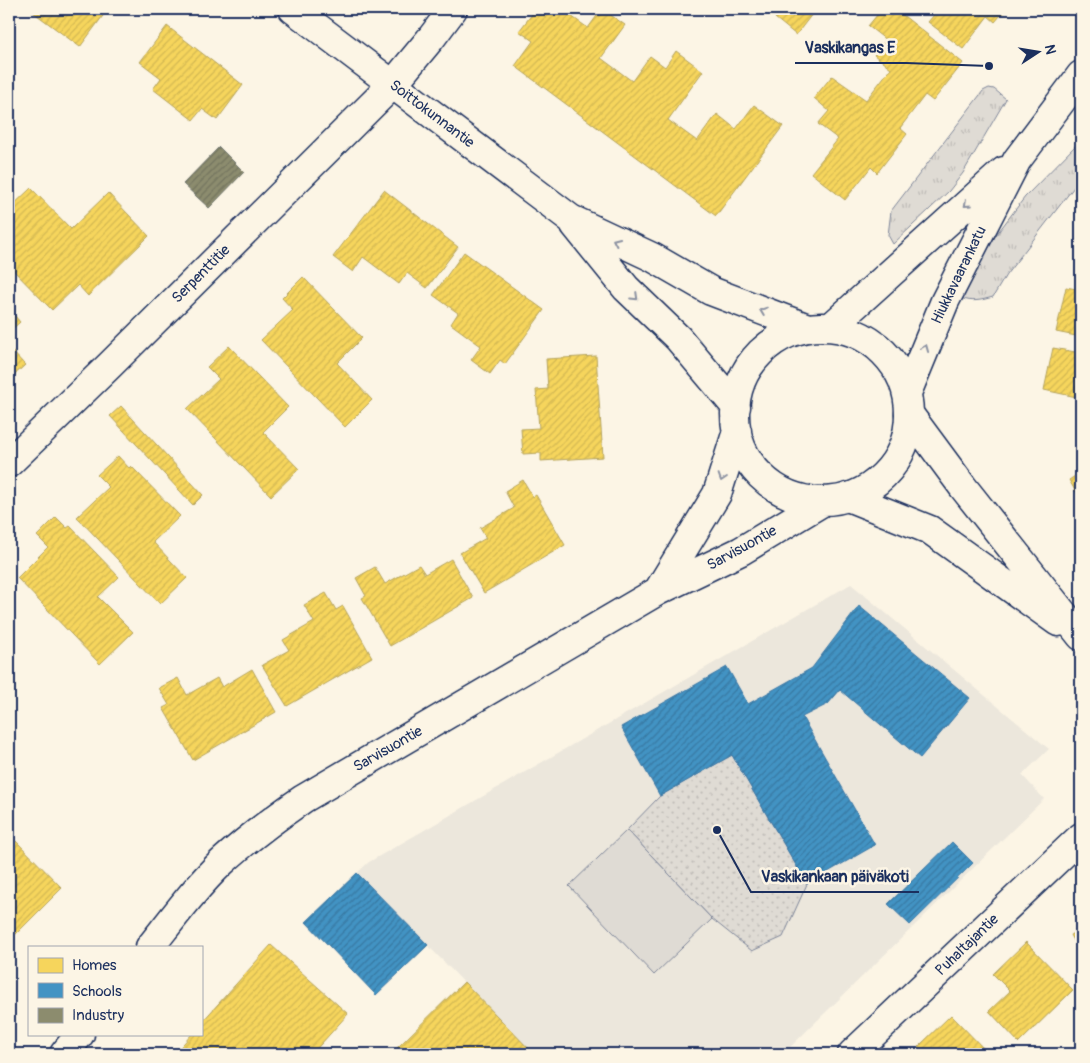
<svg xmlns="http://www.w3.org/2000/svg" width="1090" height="1063" font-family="Pangolin,sans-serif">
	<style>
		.built { fill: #ece7dc }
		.grass { fill: url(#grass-tufts); stroke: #7d8599 }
		.park { fill: url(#park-dots); stroke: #7d8599 }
		.pitch { fill: #dfdbd4; stroke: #7d8599 }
		.homes { fill: url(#homes-hatch); stroke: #b4a35d }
		.schools { fill: url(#schools-hatch); stroke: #3775a5 }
		.industry { fill: url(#industry-hatch); stroke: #6a7069 }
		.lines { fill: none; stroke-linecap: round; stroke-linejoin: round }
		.street-casing { stroke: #1b2f5e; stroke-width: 31 }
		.secondary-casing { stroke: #1b2f5e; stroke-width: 31 }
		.street { stroke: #fcf5e5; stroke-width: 28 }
		.secondary { stroke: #fcf5e5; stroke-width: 28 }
		.oneway { stroke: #8c92a2 }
		.labels { text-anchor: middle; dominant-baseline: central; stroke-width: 5; stroke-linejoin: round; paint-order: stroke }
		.street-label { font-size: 15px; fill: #1b2f5e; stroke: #fcf5e5 }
		.leader { fill: none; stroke: #1b2f5e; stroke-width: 2 }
		.callout-dot { fill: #1b2f5e; stroke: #fcf5e5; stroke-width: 2 }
		.callout-label { font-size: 16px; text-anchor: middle; font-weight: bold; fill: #1b2f5e; stroke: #fcf5e5; stroke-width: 5; stroke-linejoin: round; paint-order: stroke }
	</style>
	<defs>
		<pattern id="grass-tufts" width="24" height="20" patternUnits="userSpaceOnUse" patternTransform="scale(1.25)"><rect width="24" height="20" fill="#dfdbd4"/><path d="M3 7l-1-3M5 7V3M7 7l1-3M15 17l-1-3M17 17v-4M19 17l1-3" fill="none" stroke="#bfbcb8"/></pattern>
		<pattern id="park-dots" width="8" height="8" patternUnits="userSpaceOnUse" patternTransform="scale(1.25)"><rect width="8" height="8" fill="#dfdbd4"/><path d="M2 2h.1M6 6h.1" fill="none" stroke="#bfbcb8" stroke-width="1.8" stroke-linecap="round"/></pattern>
		<pattern id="homes-hatch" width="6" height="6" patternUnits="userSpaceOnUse" patternTransform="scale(1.25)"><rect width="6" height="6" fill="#f6d55c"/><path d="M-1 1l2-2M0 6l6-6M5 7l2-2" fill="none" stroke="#d2b752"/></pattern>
		<pattern id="schools-hatch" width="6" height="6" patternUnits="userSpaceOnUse" patternTransform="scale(1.25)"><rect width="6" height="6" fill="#4393c3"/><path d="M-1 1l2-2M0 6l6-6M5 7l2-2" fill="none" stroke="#3778a2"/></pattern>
		<pattern id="industry-hatch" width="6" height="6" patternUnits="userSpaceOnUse" patternTransform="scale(1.25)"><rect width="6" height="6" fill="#8c8c6e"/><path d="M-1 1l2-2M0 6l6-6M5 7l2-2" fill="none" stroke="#72735e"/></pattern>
	</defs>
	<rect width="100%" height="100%" fill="#fcf5e5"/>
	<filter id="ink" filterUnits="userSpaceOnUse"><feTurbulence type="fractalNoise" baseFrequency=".02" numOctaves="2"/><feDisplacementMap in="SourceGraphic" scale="10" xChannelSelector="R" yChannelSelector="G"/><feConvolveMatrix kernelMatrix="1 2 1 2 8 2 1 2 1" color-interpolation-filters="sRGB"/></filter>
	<g filter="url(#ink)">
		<path class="built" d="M851 584 1049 749 1022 775 1044 799 783 1054H534L357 873 369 862Z"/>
		<path class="grass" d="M989 88 994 89 1006 99 963 173 949 191 893 244 888 235 891 211 983 91Z
			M1080 141 1081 143V178L1006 275 993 297C982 300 972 303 961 298L996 235 1025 197Z"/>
		<path class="park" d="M732 755 807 884 783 937 752 951 712 919 627 830 660 796Z"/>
		<path class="pitch" d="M627 830 712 919 654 975 569 886Z"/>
		<path class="homes" d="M29 9H108L80 47Z
			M536 9H561L588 28 602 9 625 25 601 58 632 81 650 56 665 67 676 51 703 71 668 120 697 141 717 114 736 129 754 105 783 126 716 216 515 66 533 41 519 31Z
			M780 9H816L796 35 775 18Z
			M882 9H893L904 16 963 63 933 101 925 95 900 128 907 134 877 173 871 167 845 200 811 173 838 139 818 124 829 111 814 98 832 76 866 100 891 68 874 55 886 40 868 26Z
			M939 9H1006L995 22 988 16 963 49 928 22Z
			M167 26 243 85 217 120 202 109 193 120 153 89 161 78 140 62Z
			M31 188 71 229 108 193 149 236 88 296 78 285 52 310 9 266V209Z
			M384 190 458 247 427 288 407 273 399 284 363 257 353 272 333 257Z
			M464 252 544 310 505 364 500 360 490 374 471 360 481 346 451 324 458 313 433 295Z
			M303 277 362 338 337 363 372 400 345 427 261 340 293 310 282 298Z
			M1066 287 1081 290V337L1056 332Z
			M9 309 20 322 9 332Z
			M229 346 288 407 263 432 299 469 271 496 187 409 219 379 207 367Z
			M9 348 25 365 9 380Z
			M1053 348 1081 353V398L1044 390Z
			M596 356 603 457 541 461V453L523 454 521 429 539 428 536 390 548 389 546 359Z
			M121 406 203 495 193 505 110 416Z
			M118 456 129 468 131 466 180 516 153 542 187 578 160 604 77 517 109 487 97 475Z
			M1081 472V501L1069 480Z
			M523 480 533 497 536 495 565 545 484 593 460 553 486 538 480 528 514 508 505 491Z
			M56 517 67 528 70 526 119 577 98 597 133 632 100 664 17 578 48 547 37 536Z
			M451 559 473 598 390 646 362 598 366 596 356 578 375 567 385 584 419 565 425 574Z
			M326 593 336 610 343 606 372 657 287 706 262 665 289 650 283 640 314 622 304 605Z
			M252 669 276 712 193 760 163 708 169 705 159 688 178 678 187 695 217 678 222 687Z
			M16 841 62 888 9 941V848Z
			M1081 929V955L1070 935Z
			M1026 942 1073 990 1019 1043 989 1011 1010 991 993 974Z
			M271 945 348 1014 312 1054H178L176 1052 192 1034H201V1023Z
			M464 982 534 1054H403L397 1048Z
			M951 1015 989 1054H925L918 1047Z"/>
		<path class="schools" d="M859 606 970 698 920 758 840 690 828 704 802 717 875 845 807 884 732 755 660 796 621 727 727 667 748 704 812 668Z
			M952 842 973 863 910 925 888 904Z
			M357 873 428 945 376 995 306 922Z"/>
		<path class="industry" d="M219 147 244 172 209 208 183 184Z"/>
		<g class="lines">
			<g class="street-casing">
				<path id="street" d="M909 414 963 487 1081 636
					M9 463 110 365 393 84 432 37 453 9
					M848 497 930 530 1058 622
					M852 1054 1081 837"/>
			</g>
			<g class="secondary-casing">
				<path id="secondary" d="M293 9 571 219 652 257 711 291 808 328
					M575 225 626 288 678 338 736 407
					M831 327 1004 171
					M735 414a87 87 0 1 1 174 0a87 87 0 1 1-174 0Z
					M907 393 945 301 1017 160 1081 75
					M658 591 717 494 737 431
					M150 947C173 918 195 888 222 862 247 839 274 819 303 799L658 591 741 551 824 501
					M64 1054 80 1034"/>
			</g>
			<use href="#street" class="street"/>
			<use href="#secondary" class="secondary"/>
		</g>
		<defs><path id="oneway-chevron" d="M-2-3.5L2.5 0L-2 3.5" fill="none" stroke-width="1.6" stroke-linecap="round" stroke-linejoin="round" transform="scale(1.25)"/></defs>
		<g class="oneway">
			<use href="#oneway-chevron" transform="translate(967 204) rotate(138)"/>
			<use href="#oneway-chevron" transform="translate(616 241) rotate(-155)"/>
			<use href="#oneway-chevron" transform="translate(635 297) rotate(44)"/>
			<use href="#oneway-chevron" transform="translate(763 311) rotate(-159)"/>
			<use href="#oneway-chevron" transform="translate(925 348) rotate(-68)"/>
			<use href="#oneway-chevron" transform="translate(722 478) rotate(108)"/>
		</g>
	</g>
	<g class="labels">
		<g class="street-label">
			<text transform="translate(432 114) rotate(37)">Soittokunnantie</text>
			<text transform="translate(201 274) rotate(-45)">Serpenttitie</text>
			<text transform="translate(959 275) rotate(-64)">Hiukkavaarankatu</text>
			<text transform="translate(742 548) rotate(-29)">Sarvisuontie</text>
			<text transform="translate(388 749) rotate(-30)">Sarvisuontie</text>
			<text transform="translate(967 945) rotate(-44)">Puhaltajantie</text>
		</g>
	</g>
	<path class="leader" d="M989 66L906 63H795M717 830L751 892H919"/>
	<g class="callout-dot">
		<circle cx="989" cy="66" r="5"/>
		<circle cx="717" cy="830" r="5"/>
	</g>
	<g class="callout-label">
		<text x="850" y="53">Vaskikangas E</text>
		<text x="835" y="882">Vaskikankaan päiväkoti</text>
	</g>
	<rect width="1090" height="1063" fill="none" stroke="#fcf5e5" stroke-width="30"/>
	<rect x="15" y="15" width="1060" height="1033" fill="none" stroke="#1b2f5e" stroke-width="2" filter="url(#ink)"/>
	<rect x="28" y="946" width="175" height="90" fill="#fcf5e5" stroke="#a2a6af"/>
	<rect x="38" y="958" width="25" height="15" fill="#f6d55c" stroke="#a2a6af"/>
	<text x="72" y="970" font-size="15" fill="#1b2f5e">Homes</text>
	<rect x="38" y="983" width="25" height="15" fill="#4393c3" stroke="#a2a6af"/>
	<text x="72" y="996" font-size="15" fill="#1b2f5e">Schools</text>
	<rect x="38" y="1008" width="25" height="15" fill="#8c8c6e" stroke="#a2a6af"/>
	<text x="72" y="1020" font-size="15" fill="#1b2f5e">Industry</text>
	<g transform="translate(1038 52) rotate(78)" stroke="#fcf5e5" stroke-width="4" paint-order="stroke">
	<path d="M0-4L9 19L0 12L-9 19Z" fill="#1b2f5e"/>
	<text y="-8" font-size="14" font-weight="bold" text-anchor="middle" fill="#1b2f5e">N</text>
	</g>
</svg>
